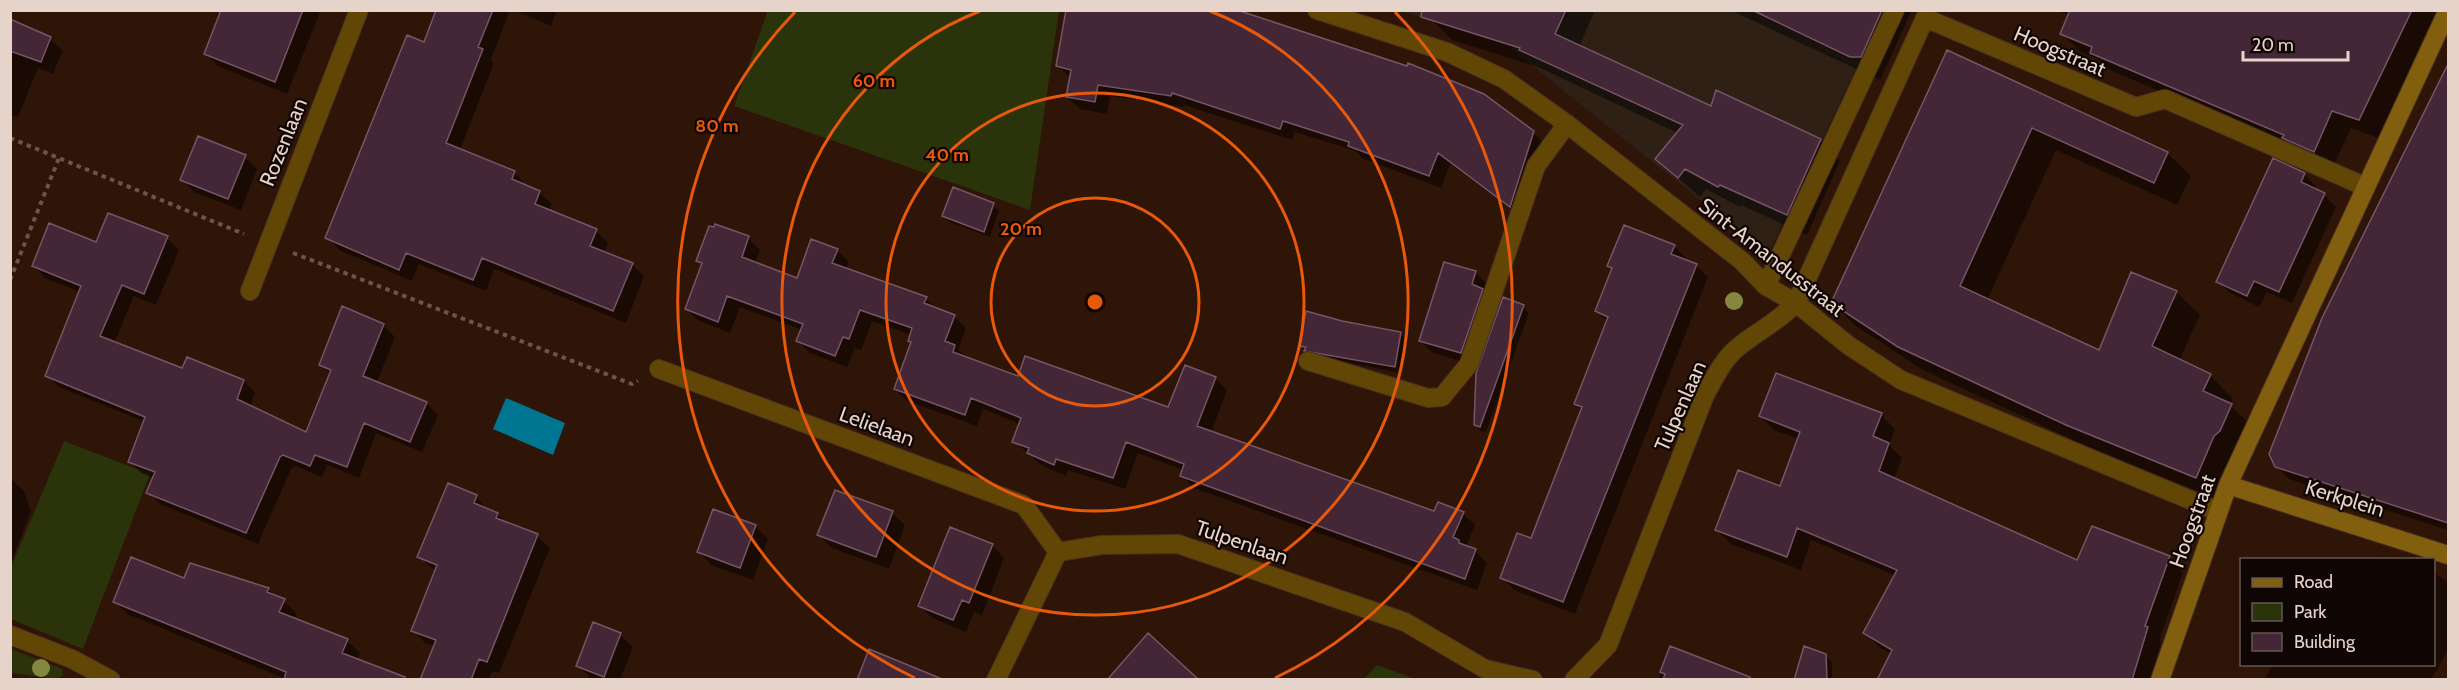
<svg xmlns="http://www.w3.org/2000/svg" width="2459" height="690" font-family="Cabin,sans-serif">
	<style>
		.education { fill: #2f2015 }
		.green { fill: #2a330a }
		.water { fill: #007592 }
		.shadow { fill: #0007 }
		.building { fill: #432737; stroke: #755566; stroke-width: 1.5 }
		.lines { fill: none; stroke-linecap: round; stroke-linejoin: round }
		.lane-casing { stroke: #493022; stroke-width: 20 }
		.street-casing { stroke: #493022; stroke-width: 20 }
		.secondary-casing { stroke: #493022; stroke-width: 20 }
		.path { stroke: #6c5448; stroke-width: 4; stroke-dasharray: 4.5 4.5; stroke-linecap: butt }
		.lane { stroke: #614606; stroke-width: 18 }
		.street { stroke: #614606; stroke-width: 18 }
		.secondary { stroke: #825f0f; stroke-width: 18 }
		.tree { fill: #84883e }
		.ring { fill: none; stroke: #e8590c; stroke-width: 3 }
		.labels { text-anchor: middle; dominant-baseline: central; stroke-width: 4.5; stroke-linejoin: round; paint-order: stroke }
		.street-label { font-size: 21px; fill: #e6d3ca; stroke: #0f0502 }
		.centre { fill: #e8590c; stroke: #0f0502; stroke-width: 3 }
		.ring-label { font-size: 18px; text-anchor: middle; font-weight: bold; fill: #e8590c; stroke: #0f0502; stroke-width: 4.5; stroke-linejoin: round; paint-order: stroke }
	</style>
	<rect width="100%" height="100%" fill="#2f1507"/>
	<path class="education" d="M1401 11H1883L1768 254 1511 49 1513 46Z"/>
	<path class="green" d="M768 10 1059 11 1030 210 734 106Z
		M64 441 150 474 83 649 11 619V567Z
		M11 649 62 669 63 675 57 679 11 673Z
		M1377 665 1415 679H1364Z"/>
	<path class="water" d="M506 398 565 423 553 455 493 429Z"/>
	<path class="shadow" d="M222 10H321L287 94 218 66 205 53Z
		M438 10H510L491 59 494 63 460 150 514 172 526 186 539 192 552 204 549 211 596 231 608 243 604 253 632 264 644 276 626 323 494 269 486 291 419 264 412 281 339 250 327 237 425 44Z
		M514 10H557L551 26Z
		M1435 10H1595L1579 47 1711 108 1820 140 1840 161 1807 235 1741 205 1740 207 1706 189 1700 197 1657 159 1678 133 1538 67 1452 40 1431 19Z
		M1730 10H1912L1880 80Z
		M2057 10H2438L2378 138 2351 128 2332 169 2295 149 2110 70 2098 59 2080 52 2062 33 2069 16Z
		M10 18 36 29 63 50 53 74 38 68 18 117 10 114Z
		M1948 52 2167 153 2191 176 2177 205 2056 150 1987 300 2099 352 2176 292 2200 315 2179 361 2210 375 2233 399 2230 405 2255 429 2220 500 2091 448 1923 370 1856 326 1832 303Z
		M1058 66 1533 132 1546 145 1523 217 1450 164 1441 188 1362 158 1356 151 1295 132 1292 140 1184 105 1183 107 1110 96 1107 114 1080 109 1067 97 1071 79Z
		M2448 67V341L2404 360 2448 378V530L2289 479 2276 466 2324 318Z
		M245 157 257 169 241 210 194 192 182 179Z
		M2304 174 2316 186 2315 190 2324 195 2336 207 2292 303 2267 292 2259 307 2230 293 2218 281Z
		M993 205 999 211 990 237 950 222 943 216Z
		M167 238 179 250 156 305 134 296 114 343 183 370 244 381 255 393 250 407 307 434 331 375 320 364 383 325 395 337 377 382 426 403 438 415 422 452 376 433 359 478 327 465 322 477 296 466 291 469 258 544 160 504 148 492 154 478 141 473 129 461 145 422 59 387 47 375 80 292 45 278 34 266 96 244Z
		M748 238 760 250 755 264 798 279 837 250 849 262 846 270 926 298 937 309 954 316 966 328 958 350 967 358 1019 378 1169 409 1215 378 1227 390 1211 433 1435 513H1463L1475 525 1466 547 1475 551 1487 563 1477 590 1194 488 1182 475 1183 470 1138 453 1125 489 1068 470 1066 476 1041 465 1014 441 1020 424 983 409 977 426 907 401 895 389 912 343 909 340 911 335 872 321 861 350 855 348 847 367 810 353 798 341 802 330 740 307 730 333 699 321 686 309 703 266 698 261Z
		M1674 246 1686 258 1685 261 1696 265 1708 277 1575 614 1514 590 1502 577 1532 540 1582 411 1575 404 1608 322 1596 311 1613 270 1609 266Z
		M1475 272 1488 285 1473 365 1433 353 1420 341Z
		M1523 307 1529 313 1486 432 1481 431 1475 425Z
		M1400 333 1407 339 1401 373 1312 356 1300 345Z
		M1776 374 1881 415 1895 429 1889 445 1902 458 1894 479 2078 562 2169 558 2183 572 2159 641 2161 643 2150 680H1897L1891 654 1879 647 1865 633 1896 576 1811 540 1801 570 1731 544 1716 530 1780 488 1799 439 1774 430 1760 416Z
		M10 478 24 491 31 511 10 565Z
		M476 497 488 510 497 514 507 524 537 536 550 548 499 673 492 671 488 680H423L435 647 425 643 413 630 436 571 419 557Z
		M892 513 905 525 889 569 832 548 819 535Z
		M755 526 768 539 753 580 711 565 699 552Z
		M992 545 1004 558 982 615 974 612 966 632 932 618 919 605Z
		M2382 557 2410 558 2412 560H2377Z
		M2434 573 2448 582V650L2431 680H2264L2273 664H2434Z
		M185 580 268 589 297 613 294 619 347 641 360 653 357 660 286 679 127 614 115 602Z
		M620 635 633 647 620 680 590 678 578 665Z
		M1671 648 1739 680H1658Z
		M1805 648 1825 656 1832 662V680H1794Z"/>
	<path class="building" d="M221 10H303L275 82 204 54Z
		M436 10H493L478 47 483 49 446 143 515 171 512 179 540 191 535 204 597 229 590 246 633 263 613 311 482 258 473 280 406 253 399 270 325 238 407 35 424 42Z
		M1066 10H1237L1407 66 1408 63 1484 94 1534 131 1510 207 1438 153 1429 176 1348 146 1349 142 1283 121 1280 129 1172 93 1171 96 1098 85 1095 102 1066 97 1071 70 1056 66Z
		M1422 10H1566L1555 34 1711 106 1716 90 1821 139 1787 215 1720 185 1718 187 1685 169 1678 178 1655 159 1683 125 1519 50 1520 48 1421 17Z
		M1752 10H1882L1861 57H1850Z
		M2070 10H2412L2359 120 2332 111 2314 152 2282 138 2284 135 2090 53 2092 47 2060 34Z
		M10 19 51 37 41 62 10 51Z
		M1947 50 2168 152 2154 183 2032 128 1960 286 2099 350 2131 272 2177 291 2152 346 2211 374 2203 391 2232 404 2220 431 2214 436 2196 478 2066 425 1898 347 1831 303Z
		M2448 64V523L2275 467 2269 454 2322 318Z
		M198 136 246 155 228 199 180 180Z
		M2273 158 2305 173 2301 182 2325 193 2279 292 2254 281 2247 296 2216 282Z
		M953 187 994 203 984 232 942 216Z
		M108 213 168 236 144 294 122 285 100 336 182 368 187 357 244 380 237 399 306 432 331 370 319 365 342 306 384 324 363 376 427 402 410 442 364 423 347 467 315 455 310 466 283 455 280 457 246 533 146 493 155 472 128 462 145 417 45 376 81 286 32 266 49 223 96 242Z
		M715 224 749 236 742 257 797 278 811 239 838 249 832 263 927 297 924 303 955 315 945 341 955 345 953 352 1018 376 1025 356 1168 407 1185 365 1216 377 1197 426 1434 511 1438 502 1464 512 1453 537 1459 540V543L1476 549 1465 579 1180 476 1184 464 1126 442 1113 478 1056 459 1054 465 1027 453 1029 448 1012 442 1021 418 971 398 965 415 894 389 911 342 908 341 912 328 860 310 849 339 843 337 835 356 796 341 803 324 727 296 718 322 685 309 702 263 696 261 709 226 714 227Z
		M1624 225 1675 245 1671 254 1697 264 1563 602 1500 578 1517 533 1531 538 1582 407 1574 404 1608 317 1595 311 1612 268 1607 266Z
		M1444 262 1476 271 1472 284 1483 289 1461 353 1419 341Z
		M1503 297 1524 305 1480 427 1474 425 1476 373Z
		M1306 311 1342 321 1401 332 1395 367 1304 351 1306 347 1299 346Z
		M1776 373 1882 413 1873 436 1889 443 1879 471 2077 560 2092 526 2170 556 2145 626 2148 627 2132 680H1877L1892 650 1863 633 1897 570 1797 528 1787 557 1715 530 1738 470 1780 486 1800 432 1759 416Z
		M448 483 477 495 474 503 498 513 496 518 538 534 487 662 479 659 471 680H420L436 640 411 631 437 565 417 557Z
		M835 490 893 511 876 557 817 535Z
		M713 509 756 525 740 568 697 552Z
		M950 527 993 544 969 603 962 600 953 620 918 606Z
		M131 557 184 578 190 563 269 588 267 592 285 599 279 612 348 639 342 653 405 677 404 680H284L286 672 113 602Z
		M593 622 621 633 604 677 576 666Z
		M1148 633 1199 680H1107Z
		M1670 646 1750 677V680H1663L1665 674 1660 672Z
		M1804 646 1826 654 1827 680H1794Z
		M869 649 942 679V680H857Z"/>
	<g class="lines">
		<g class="lane-casing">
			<path id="lane" d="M1308 361 1428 398 1442 397 1469 364 1536 166 1567 124"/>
		</g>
		<g class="street-casing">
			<path id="street" d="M1317 10 1447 52 1504 79 1567 124 1742 261 1766 286 1796 303 1848 345 1901 380 2217 511
				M1766 286 1895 10
				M250 291 359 10
				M659 369 1024 505 1058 552
				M10 635 72 659 111 680
				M996 680 1058 552 1102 545 1178 544 1405 622 1485 669 1533 680
				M1574 680 1608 645 1705 395C1714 379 1722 361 1737 348 1756 332 1778 322 1796 303L1925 18 2136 107 2165 99 2366 187"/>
		</g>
		<g class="secondary-casing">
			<path id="secondary" d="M2228 485 2448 555
				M2160 680 2228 485 2448 10"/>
		</g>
		<path class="path" d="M10 138 244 234
			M293 253 632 384 638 381
			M10 280 59 158"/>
		<use href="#lane" class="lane"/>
		<use href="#street" class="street"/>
		<use href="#secondary" class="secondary"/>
	</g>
	<g class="tree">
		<circle cx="1734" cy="301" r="9"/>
		<circle cx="41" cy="668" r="9"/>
	</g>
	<g class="ring">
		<circle cx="1095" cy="302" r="104"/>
		<circle cx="1095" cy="302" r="209"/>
		<path d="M1210 11A313 313 0 1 1 980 11"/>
		<path d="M915 678A417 417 0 0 1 795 12M1395 12A417 417 0 0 1 1275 678"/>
	</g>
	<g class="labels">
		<g class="street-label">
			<text transform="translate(2060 51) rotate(23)">Hoogstraat</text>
			<text transform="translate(283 142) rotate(-68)">Rozenlaan</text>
			<text transform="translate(1772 257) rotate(38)">Sint-Amandusstraat</text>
			<text transform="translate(1680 406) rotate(-66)">Tulpenlaan</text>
			<text transform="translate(877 426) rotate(20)">Lelielaan</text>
			<text transform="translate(2345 498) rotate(17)">Kerkplein</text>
			<text transform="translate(2192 521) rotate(-70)">Hoogstraat</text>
			<text transform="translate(1242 542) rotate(19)">Tulpenlaan</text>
		</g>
	</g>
	<circle cx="1095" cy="302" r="9" class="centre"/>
	<g class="ring-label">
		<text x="874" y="87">60 m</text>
		<text x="717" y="132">80 m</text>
		<text x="947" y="161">40 m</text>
		<text x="1021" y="235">20 m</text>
	</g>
	<rect width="2459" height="690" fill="none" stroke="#e6d3ca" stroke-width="24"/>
	<rect x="2240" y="558" width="195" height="108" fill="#0f0502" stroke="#655752" stroke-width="1.5"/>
	<rect x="2252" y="578" width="30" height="9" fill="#825f0f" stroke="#655752" stroke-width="1.5"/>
	<text x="2294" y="588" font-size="18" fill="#e6d3ca">Road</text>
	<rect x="2252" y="603" width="30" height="18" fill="#2a330a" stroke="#655752" stroke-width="1.5"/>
	<text x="2294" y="618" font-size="18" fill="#e6d3ca">Park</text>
	<rect x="2252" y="633" width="30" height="18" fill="#432737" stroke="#655752" stroke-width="1.5"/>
	<text x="2294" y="648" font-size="18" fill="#e6d3ca">Building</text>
	<path d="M2243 51v9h105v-9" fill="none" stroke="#e6d3ca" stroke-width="3"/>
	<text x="2252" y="51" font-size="18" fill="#e6d3ca" stroke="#0f0502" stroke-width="4.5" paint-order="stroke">20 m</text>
</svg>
